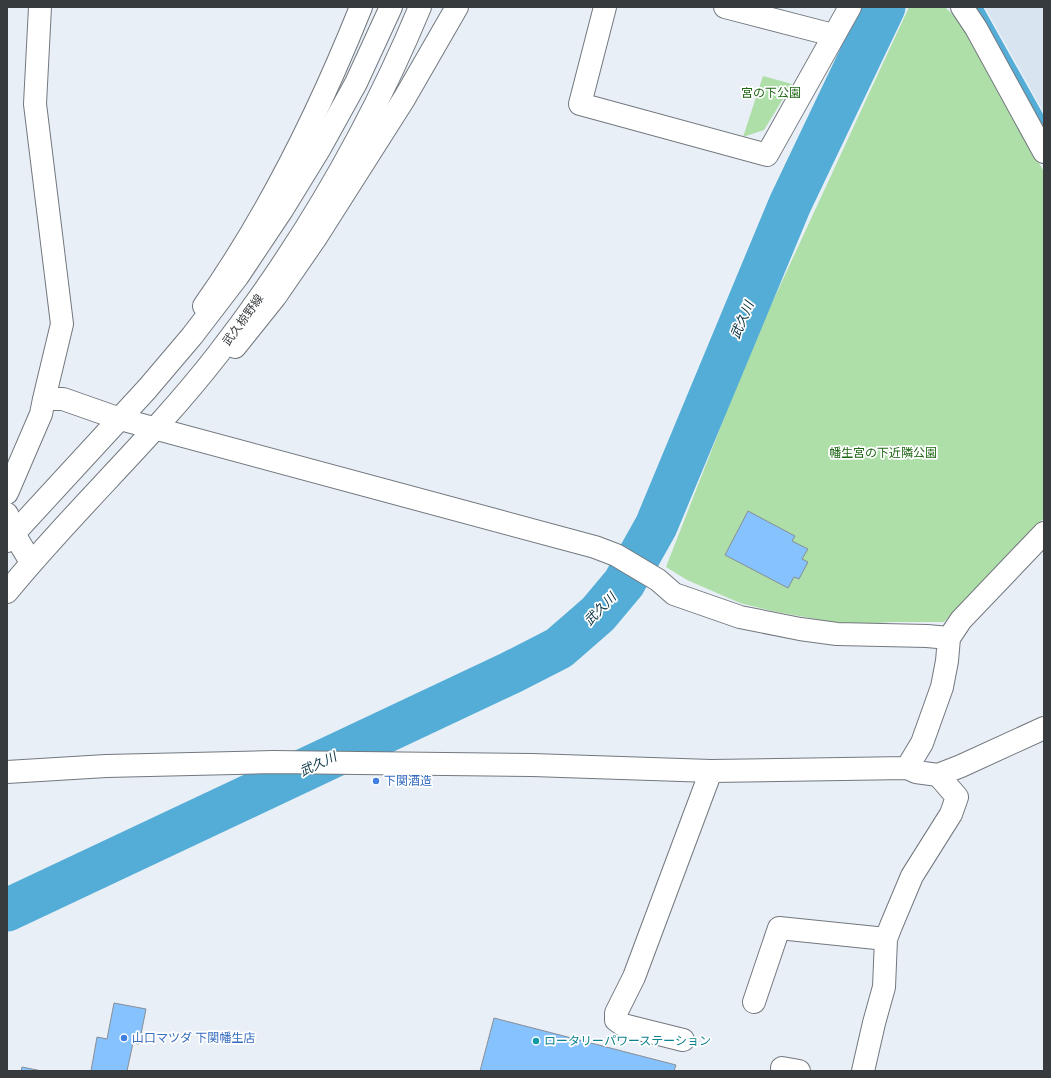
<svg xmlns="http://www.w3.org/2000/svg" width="1051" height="1078" font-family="Helvetica,'Noto Sans JP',sans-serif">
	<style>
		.built { fill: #d8e5f1 }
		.green { fill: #afdfa8 }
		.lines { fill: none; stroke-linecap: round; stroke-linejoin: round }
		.stream { stroke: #54add7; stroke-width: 7 }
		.river { stroke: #54add7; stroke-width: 43 }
		.building { fill: #86c2fd; stroke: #888e95 }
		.minor-casing { stroke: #72787e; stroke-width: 24 }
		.major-casing { stroke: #72787e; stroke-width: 24 }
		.minor { stroke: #fff; stroke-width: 22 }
		.major { stroke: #fff; stroke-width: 22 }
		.shop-dot { fill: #3f7fe0; stroke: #fff; stroke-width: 1.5 }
		.culture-dot { fill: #0f9aa8; stroke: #fff; stroke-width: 1.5 }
		.labels { text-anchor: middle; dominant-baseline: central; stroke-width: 3.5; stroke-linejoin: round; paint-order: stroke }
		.park-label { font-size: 12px; fill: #1e6715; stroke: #fff }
		.street-label { font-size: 12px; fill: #383b3e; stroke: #fff }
		.shop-label { font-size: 12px; fill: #366cbe; stroke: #fff; text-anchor: start }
		.culture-label { font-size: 12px; fill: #0d838f; stroke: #fff; text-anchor: start }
		.water-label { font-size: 13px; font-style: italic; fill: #073142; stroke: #fff }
	</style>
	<rect width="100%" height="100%" fill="#e8eff6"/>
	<path class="built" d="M985 7H1044V113Z"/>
	<path class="green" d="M909 7H945L968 30 1044 172V518L944 622H892L848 625 772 611 740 603 687 580 666 567 753 344Z
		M763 76 792 84 764 130 743 137Z"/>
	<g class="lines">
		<path class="stream" d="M979 7 1044 123"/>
		<path class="river" d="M7 910 510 673 559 648 598 614 624 583 656 526 790 204 884 7"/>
	</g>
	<path class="building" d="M748 511 795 536 792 541 808 549 802 559 808 562 799 579 794 577 788 588 725 555Z
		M114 1003 146 1009 139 1044 133 1043 127 1071H91L97 1037 107 1039Z
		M494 1018 676 1065 674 1071H480Z
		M22 1067 42 1071H21Z"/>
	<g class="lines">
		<g class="minor-casing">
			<path id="minor" d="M605 7 580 104 767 155 850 7
				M725 7 833 35
				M962 7 976 28 1044 152
				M204 306C269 214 319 112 361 7
				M235 347 275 297 315 239 404 99 457 7
				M44 399H63L120 419 595 547 616 555 658 580 674 594 740 617 800 629 837 634 927 636 949 638
				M7 493 41 414 44 399 62 324 35 104 40 7
				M7 514 14 534 31 562
				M907 768 922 743 942 687 947 661 949 638 961 620 1044 533
				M7 772 106 766 273 762 532 765 711 771 907 768 916 772 938 775 961 766 1044 728
				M754 1002 779 928 886 939
				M683 1040 623 1025 616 1020V1013L634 977 711 771
				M782 1068 799 1071
				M863 1071 874 1023 884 987 886 939 891 926 912 876 951 814 957 797 938 775"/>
		</g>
		<g class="major-casing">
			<path id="major" d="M7 541 147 389 192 336 238 276 282 210 320 148 356 83 391 7
				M7 592C74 510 153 438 218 354 300 248 369 130 420 7"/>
		</g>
		<use href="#minor" class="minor"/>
		<use href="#major" class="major"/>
	</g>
	<g class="shop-dot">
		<circle cx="376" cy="781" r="4"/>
		<circle cx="124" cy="1038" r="4"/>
	</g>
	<circle class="culture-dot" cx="536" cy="1041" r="4"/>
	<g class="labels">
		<g class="park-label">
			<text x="771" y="93">宮の下公園</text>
			<text x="883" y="453">幡生宮の下近隣公園</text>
		</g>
		<g class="street-label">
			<text transform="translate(243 320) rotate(-54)">武久椋野線</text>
		</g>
		<g class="shop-label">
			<text x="384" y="781">下関酒造</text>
			<text x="132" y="1038">山口マツダ 下関幡生店</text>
		</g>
		<g class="culture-label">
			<text x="544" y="1041">ロータリーパワーステーション</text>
		</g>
		<g class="water-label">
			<text transform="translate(742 320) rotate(-67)">武久川</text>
			<text transform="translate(600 609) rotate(-46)">武久川</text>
			<text transform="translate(318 764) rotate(-25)">武久川</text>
		</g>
	</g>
	<rect width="1051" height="1078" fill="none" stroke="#383b3e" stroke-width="16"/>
</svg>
